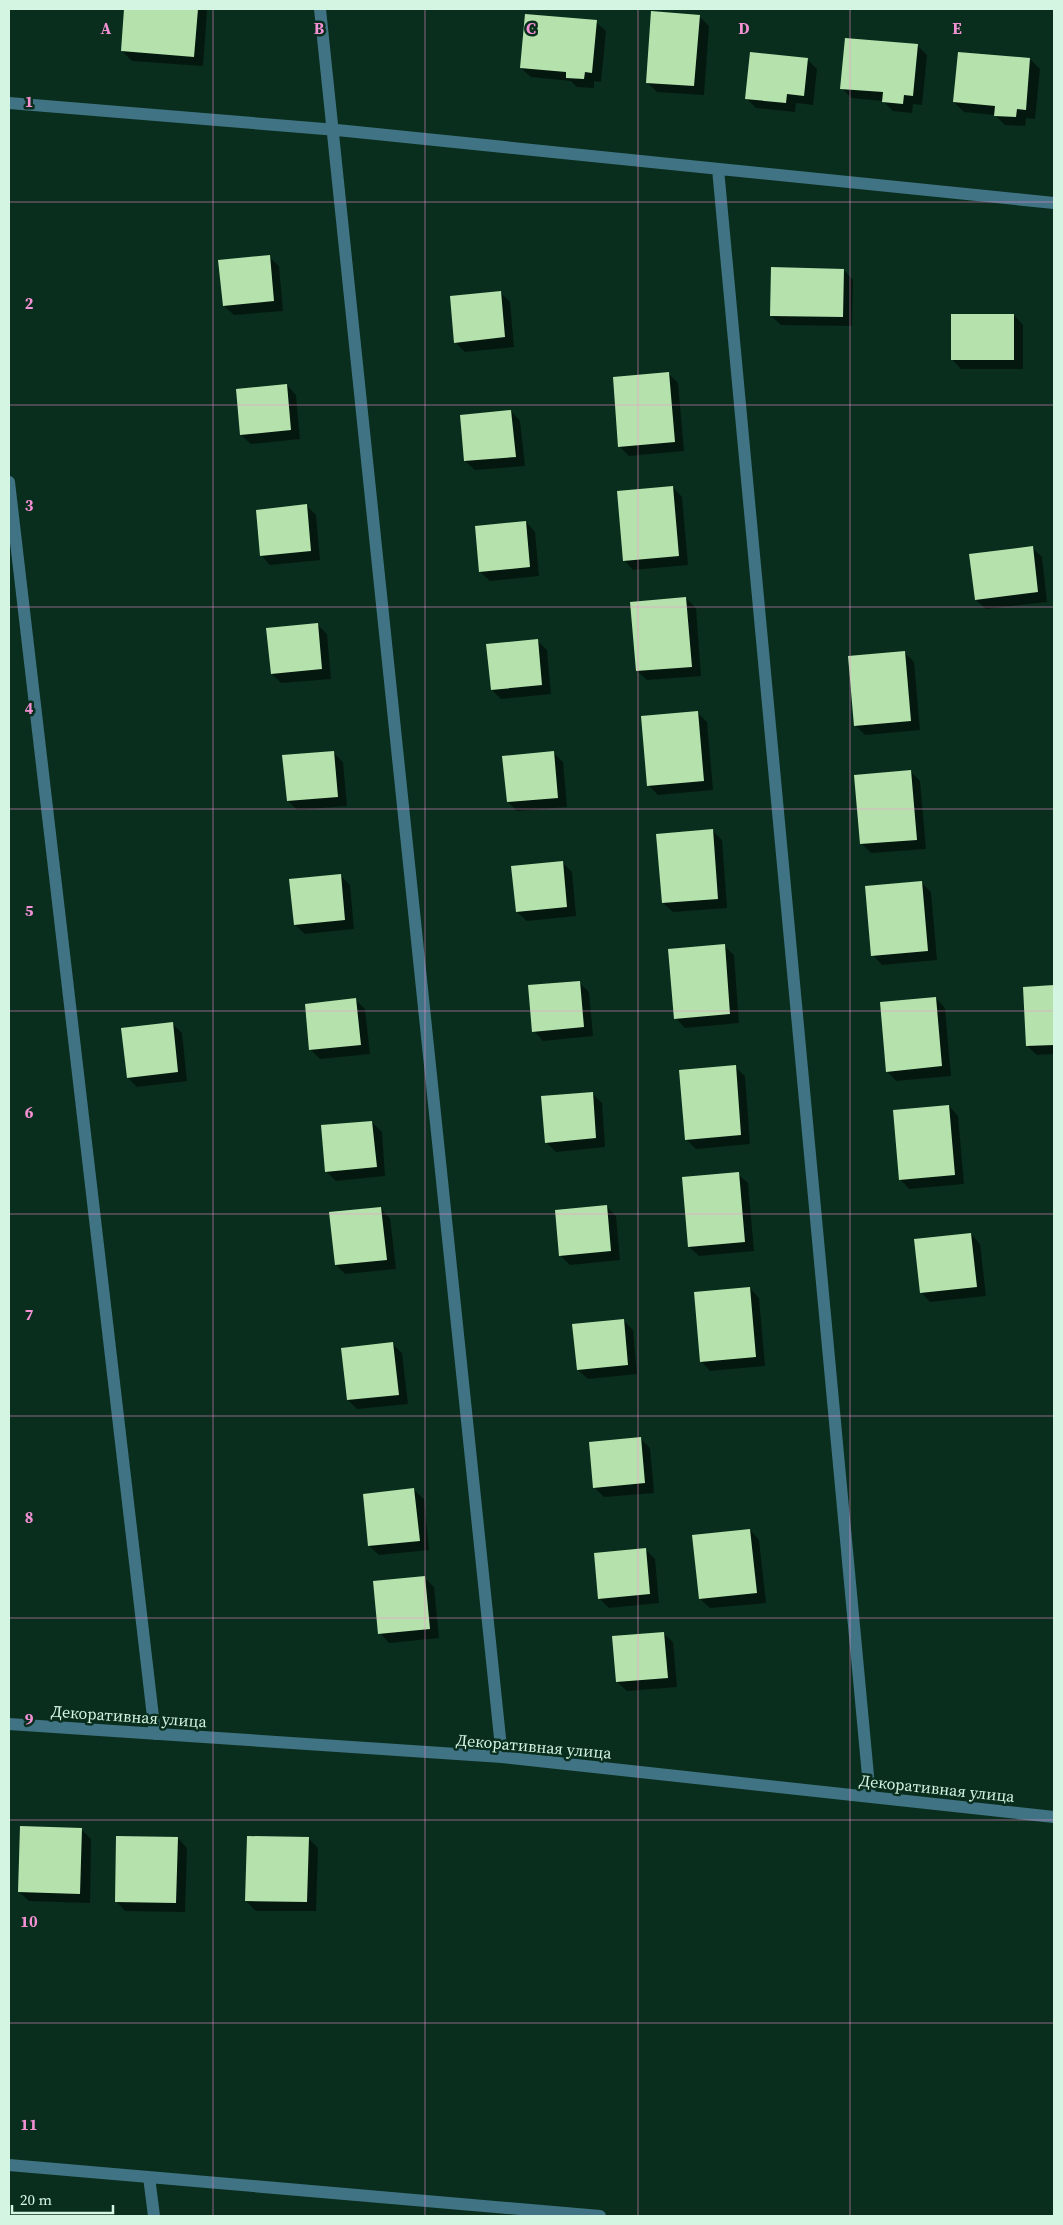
<svg xmlns="http://www.w3.org/2000/svg" width="1063" height="2225" font-family="'Source Serif 4',serif">
	<style>
		.shadow { fill: #0007 }
		.building { fill: #b5e2ac }
		.lines { fill: none; stroke-linecap: round; stroke-linejoin: round }
		.street { stroke: #407383; stroke-width: 12 }
		.grid { fill: none; stroke: #f491d4; stroke-width: 1; stroke-opacity: 0.55 }
		.labels { text-anchor: middle; dominant-baseline: central; stroke-width: 5; stroke-linejoin: round; paint-order: stroke }
		.street-label { font-size: 16px; fill: #d3f5e2; stroke: #092e1d }
		.grid-label { font-size: 16px; text-anchor: middle; font-weight: bold; fill: #f491d4; stroke: #092e1d; stroke-width: 5; stroke-linejoin: round; paint-order: stroke }
	</style>
	<rect width="100%" height="100%" fill="#092e1d"/>
	<path class="shadow" d="M125 9H205L207 11 203 66 132 61 122 51Z
		M699 16 709 26 704 95 657 92 647 82Z
		M596 22 606 31 601 82 594 81V88L577 87 571 81 531 77 521 68Z
		M917 45 927 55 922 105 913 104 912 113 893 111 883 101 851 98 842 88Z
		M959 53 1030 59 1040 69 1035 119 1026 118 1025 126 1005 125 995 115 964 112 954 102Z
		M807 59 817 69 813 105 796 103 795 112 756 108 746 98Z
		M269 257 279 266 283 311 234 315 224 306Z
		M844 270 853 280 852 326 781 325 771 316Z
		M501 293 510 302 514 347 465 352 455 342Z
		M1014 315 1023 325V369H961L952 359Z
		M668 373 678 383 684 451 629 456 619 446Z
		M287 385 296 395 300 439 251 444 241 435Z
		M511 411 520 421 525 466 475 470 465 461Z
		M673 487 682 497 688 565 633 570 624 560Z
		M307 506 316 515 320 560 270 565 261 555Z
		M526 522 535 532 539 576 490 581 480 572Z
		M1032 547 1042 557 1047 602 986 609 976 600Z
		M686 598 696 608 701 676 647 680 637 671Z
		M317 624 327 634 331 679 281 683 272 674Z
		M537 640 547 650 551 694 501 699 492 690Z
		M904 652 914 662 920 730 865 735 855 725Z
		M697 712 707 722 713 790 658 795 648 785Z
		M333 752 343 762 347 806 297 810 288 801Z
		M553 752 563 762 567 807 517 811 508 802Z
		M910 771 920 781 926 849 871 853 862 844Z
		M712 830 722 840 727 908 673 912 663 903Z
		M563 863 572 872 576 916 527 921 517 912Z
		M341 876 350 885 354 929 305 934 295 925Z
		M922 883 931 892 937 960 882 965 873 955Z
		M724 946 734 955 739 1023 685 1028 676 1018Z
		M579 982 589 992 593 1036 543 1041 534 1031Z
		M1054 986V1054L1037 1055 1027 1046 1025 988Z
		M936 998 945 1008 951 1076 896 1081 887 1071Z
		M356 1000 365 1009 370 1054 320 1059 310 1049Z
		M172 1023 182 1033 187 1081 137 1087 128 1078Z
		M735 1067 745 1076 750 1144 696 1149 686 1139Z
		M592 1093 602 1103 605 1147 556 1152 546 1142Z
		M949 1106 958 1116 964 1184 909 1189 900 1179Z
		M372 1122 382 1132 385 1176 336 1181 326 1171Z
		M738 1174 748 1183 754 1251 699 1256 689 1247Z
		M606 1206 616 1216 620 1260 570 1265 561 1256Z
		M380 1208 390 1218 396 1269 345 1274 336 1265Z
		M971 1234 980 1244 986 1296 930 1302 921 1292Z
		M750 1288 759 1298 765 1366 710 1371 701 1361Z
		M623 1320 633 1330 637 1374 588 1379 578 1370Z
		M393 1344 402 1353 408 1404 357 1409 348 1400Z
		M640 1438 650 1448 654 1493 604 1497 595 1488Z
		M414 1490 424 1499 429 1550 379 1555 369 1546Z
		M750 1530 759 1540 766 1603 710 1608 700 1599Z
		M645 1549 655 1559 659 1603 609 1608 599 1598Z
		M424 1577 434 1587 439 1638 389 1643 380 1633Z
		M663 1633 673 1642 677 1687 627 1691 617 1682Z
		M81 1829 91 1839 90 1903 29 1901 19 1892Z
		M178 1838 187 1848 185 1912 125 1911 116 1901Z
		M308 1838 318 1848 316 1911H256L246 1901Z"/>
	<path class="building" d="M124 9H198L194 57 121 51Z
		M651 11 700 15 694 86 646 83Z
		M525 14 597 20 592 73 585 72 584 79 566 78V72L520 68Z
		M845 38 918 44 913 96 904 95 903 104 882 102 883 92 840 89Z
		M750 52 808 58 804 96 787 94 786 103 745 99Z
		M958 52 1030 58 1026 110 1017 109 1016 117 994 116 995 106 953 102Z
		M270 255 274 301 223 306 218 260Z
		M771 267 844 269 843 317 770 316Z
		M501 291 505 337 454 343 450 296Z
		M951 314H1014V360H951Z
		M669 372 675 442 618 447 613 377Z
		M287 384 291 430 240 435 236 389Z
		M511 410 516 457 464 461 460 415Z
		M673 486 679 556 623 561 617 491Z
		M307 504 311 551 260 556 256 510Z
		M526 521 530 567 479 572 475 526Z
		M1033 546 1038 592 975 600 969 554Z
		M686 597 692 667 636 671 630 602Z
		M318 623 322 669 271 674 266 628Z
		M538 639 542 685 491 690 486 644Z
		M905 651 911 721 854 726 848 656Z
		M698 711 704 781 647 786 641 716Z
		M334 751 338 797 287 801 282 755Z
		M554 751 558 798 507 802 502 756Z
		M911 770 917 840 860 844 854 775Z
		M713 829 718 899 662 903 656 834Z
		M563 861 567 907 516 912 511 866Z
		M341 874 345 920 294 925 289 879Z
		M922 881 928 951 871 956 865 886Z
		M725 944 730 1014 674 1019 668 949Z
		M580 981 584 1027 532 1032 528 985Z
		M1054 985V1045L1026 1046 1023 987Z
		M936 997 942 1066 886 1072 880 1002Z
		M356 998 361 1045 309 1050 305 1004Z
		M173 1022 178 1072 127 1078 121 1028Z
		M736 1065 741 1135 685 1140 679 1070Z
		M593 1092 596 1138 545 1143 541 1096Z
		M949 1105 955 1175 899 1180 893 1110Z
		M372 1121 377 1167 325 1172 321 1125Z
		M739 1172 745 1242 688 1247 682 1177Z
		M607 1205 611 1251 559 1256 555 1210Z
		M381 1207 387 1260 335 1265 329 1212Z
		M971 1233 977 1287 920 1293 914 1239Z
		M750 1287 756 1357 700 1362 694 1292Z
		M624 1319 628 1365 577 1370 572 1324Z
		M393 1342 399 1395 347 1400 341 1348Z
		M641 1437 645 1483 593 1488 589 1442Z
		M414 1488 420 1541 368 1546 363 1494Z
		M750 1529 757 1593 699 1599 692 1535Z
		M646 1548 650 1594 598 1599 594 1553Z
		M425 1576 430 1629 378 1634 373 1581Z
		M664 1632 668 1678 616 1682 612 1636Z
		M20 1826 82 1828 80 1894 18 1892Z
		M116 1836 178 1837 176 1903 115 1902Z
		M247 1836 309 1837 307 1902 245 1901Z"/>
	<g class="lines">
		<path class="street" d="M320 9 502 1757
			M9 103 337 130 1054 203
			M718 169 870 1797
			M9 482 155 1734
			M9 1724 502 1757 1054 1817
			M9 2165 600 2216
			M149 2177 154 2216"/>
	</g>
	<path class="grid" d="M213 9V2216M425 9V2216M638 9V2216M850 9V2216M9 202H1054M9 405H1054M9 607H1054M9 809H1054M9 1011H1054M9 1214H1054M9 1416H1054M9 1618H1054M9 1820H1054M9 2023H1054"/>
	<g class="labels">
		<g class="street-label">
			<text transform="translate(129 1716) rotate(4)">Декоративная улица</text>
			<text transform="translate(534 1746) rotate(5)">Декоративная улица</text>
			<text transform="translate(937 1788) rotate(6)">Декоративная улица</text>
		</g>
	</g>
	<g class="grid-label">
		<text x="106" y="34">A</text>
		<text x="319" y="34">B</text>
		<text x="531" y="34">C</text>
		<text x="744" y="34">D</text>
		<text x="957" y="34">E</text>
		<text x="29" y="107">1</text>
		<text x="29" y="309">2</text>
		<text x="29" y="511">3</text>
		<text x="29" y="714">4</text>
		<text x="29" y="916">5</text>
		<text x="29" y="1118">6</text>
		<text x="29" y="1320">7</text>
		<text x="29" y="1523">8</text>
		<text x="29" y="1725">9</text>
		<text x="29" y="1927">10</text>
		<text x="29" y="2130">11</text>
	</g>
	<rect width="1063" height="2225" fill="none" stroke="#d3f5e2" stroke-width="20"/>
	<path d="M12 2205v8h101v-8" fill="none" stroke="#d3f5e2" stroke-width="2.5"/>
	<text x="20" y="2205" font-size="15" fill="#d3f5e2" stroke="#092e1d" stroke-width="4" paint-order="stroke">20 m</text>
</svg>
